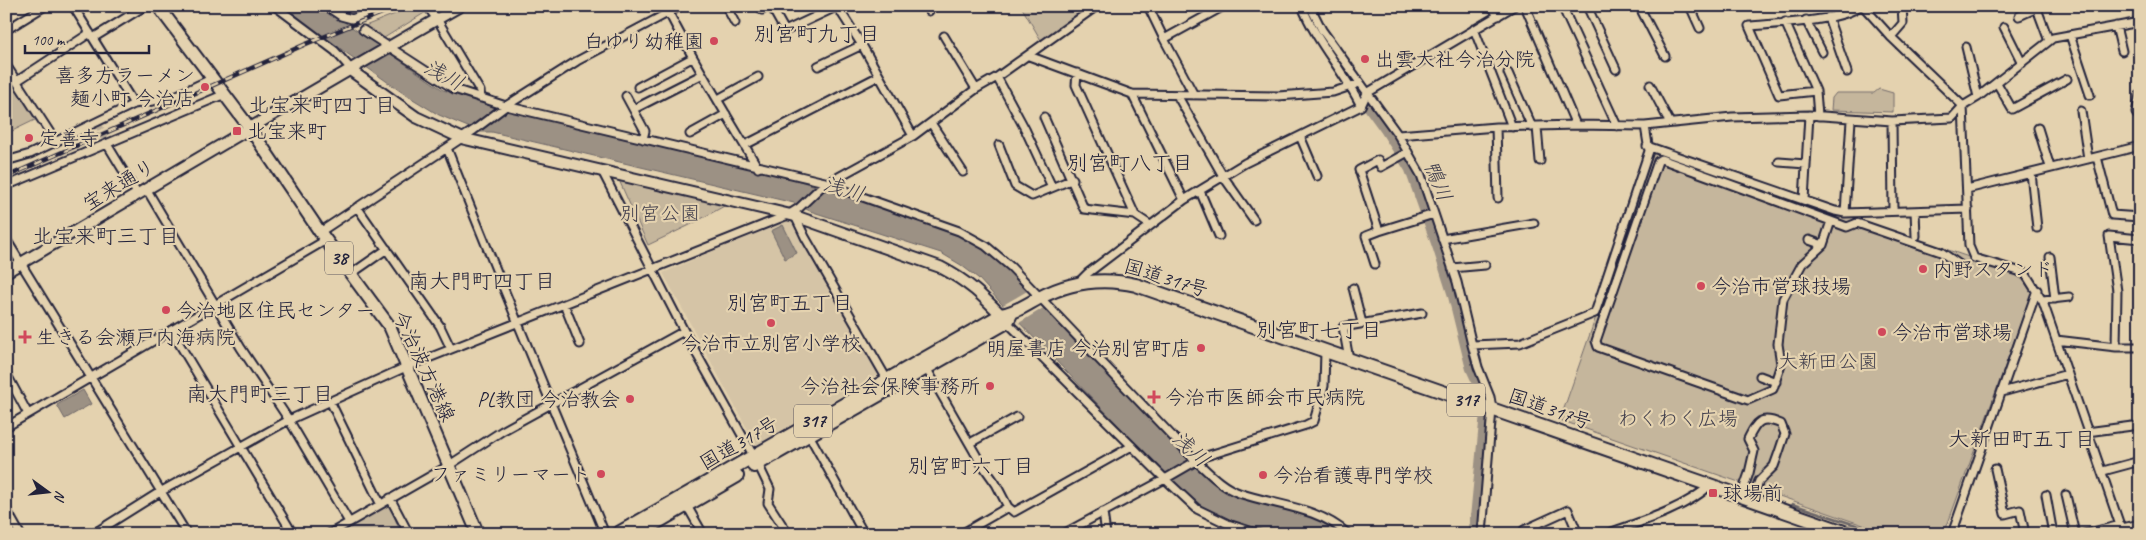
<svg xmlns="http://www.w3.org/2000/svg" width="2146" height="540" font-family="Caveat,'Klee One',sans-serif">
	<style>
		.built { fill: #d5c4a6 }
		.green { fill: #c5b69c; stroke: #746c6c }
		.water { fill: #9c9184; stroke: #6b6567 }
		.pier { fill: #e4d2af }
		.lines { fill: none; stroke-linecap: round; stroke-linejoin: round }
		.stream { stroke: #6b6567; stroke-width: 2.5 }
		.river { stroke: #9c9184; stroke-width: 15 }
		.street-tunnel { stroke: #bdaf98; stroke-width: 7; stroke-dasharray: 7 3.5; stroke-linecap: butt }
		.street-casing { stroke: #22223b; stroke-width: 11 }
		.secondary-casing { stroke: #22223b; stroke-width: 14 }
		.primary-casing { stroke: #22223b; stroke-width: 15 }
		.highway-casing { stroke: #22223b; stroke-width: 16 }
		.street { stroke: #e4d2af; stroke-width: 7 }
		.secondary { stroke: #e4d2af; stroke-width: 10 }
		.primary { stroke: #e4d2af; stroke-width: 11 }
		.highway { stroke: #e4d2af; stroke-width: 12 }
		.rail-casing { stroke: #22223b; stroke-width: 4.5 }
		.rail { stroke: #e4d2af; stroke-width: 2.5; stroke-dasharray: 8; stroke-linecap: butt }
		.poi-dot { fill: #d1495b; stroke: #e4d2af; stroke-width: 2 }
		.labels { text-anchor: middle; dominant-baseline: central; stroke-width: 4.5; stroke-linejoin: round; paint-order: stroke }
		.shield { fill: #e4d2af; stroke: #5c575e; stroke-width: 1 }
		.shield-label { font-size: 19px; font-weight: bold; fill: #22223b }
		.poi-label { font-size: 20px; fill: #22223b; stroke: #e4d2af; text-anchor: start }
		.street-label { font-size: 20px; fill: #22223b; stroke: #e4d2af }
		.park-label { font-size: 20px; fill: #43404e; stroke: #e4d2af }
		.neighbourhood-label { font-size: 21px; fill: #22223b; stroke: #e4d2af }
		.water-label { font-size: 21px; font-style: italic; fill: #403e4d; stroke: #e4d2af }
	</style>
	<rect width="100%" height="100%" fill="#e4d2af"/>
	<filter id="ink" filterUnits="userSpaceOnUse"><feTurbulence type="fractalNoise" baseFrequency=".02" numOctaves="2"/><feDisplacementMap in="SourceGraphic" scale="10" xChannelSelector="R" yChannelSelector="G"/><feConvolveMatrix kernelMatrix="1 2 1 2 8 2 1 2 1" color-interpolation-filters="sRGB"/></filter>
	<g filter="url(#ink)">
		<path class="built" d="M784 220 795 223 880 373 756 445 663 273Z"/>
		<path class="green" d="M415 6H421L426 12 384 38 379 33 373 35 365 26Z
			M1021 6H1092L1042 42Z
			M13 77 39 118 6 134V81Z
			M1879 89 1893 93V112L1831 110 1832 98 1836 93H1874Z
			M1654 150 2007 270 2023 280 2032 292 1944 534H1889L1560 420Z
			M620 178 726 205 690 225 648 245 619 180Z
			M389 503 401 534H332Z"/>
		<path class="water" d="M280 6H321L443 90 496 105 778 174 881 207 961 236 981 246 1006 267 1125 392 1223 488 1306 512 1341 534H1275L1236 523 1207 510 1174 483 1011 314 978 278 961 265 941 253 810 211 794 203 492 132H480L439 115 403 93Z
			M783 225 797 253 785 259 771 231Z
			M83 390 91 404 65 419 57 405Z"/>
		<path class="pier" d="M1029 290 1045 307 1019 323 1003 305Z"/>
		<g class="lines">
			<path class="stream" d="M1792 504 1883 534"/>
			<path class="river" d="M1306 8 1331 51 1387 128 1412 168 1440 247 1455 294 1473 367 1485 393
				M1476 534 1487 418"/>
			<path class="street-tunnel" d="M98 123 107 144"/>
			<g class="street-casing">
				<path id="street" d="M73 6 134 104
					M275 6 335 51 351 69
					M326 6 341 16 352 19 384 6
					M427 6 437 19 480 91 481 98
					M726 6 735 23
					M771 6 785 31 838 6
					M837 6 862 45 913 136
					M926 6 929 11
					M1148 6 1164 39 1194 95
					M1302 6C1316 42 1344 71 1361 106
					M1310 6 1322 30 1398 135 1421 175 1457 282 1472 345 1478 367 1490 397 1492 409 1482 534
					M1492 6 1498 16
					M1525 6 1576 125
					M1562 6 1617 126
					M1587 6 1616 69
					M1639 6 1665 56
					M1690 6 1700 28
					M1863 6 1891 37 1963 106 1969 246 1974 258 2025 273 2043 302 2123 534
					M2036 6 2049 41
					M762 10 770 6
					M669 13C696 66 727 116 758 168
					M2019 16 2037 8
					M1828 17 1847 72
					M1806 20 1822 52
					M1785 22 1816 91 1818 116
					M2116 26 2122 51
					M2004 27 2022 63
					M1474 29 1512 127
					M6 30 45 6
					M363 30 454 89 506 106 829 183 843 190 959 231 986 246 1011 267 1196 461C1209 473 1222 487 1239 493 1277 506 1316 506 1348 534
					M2070 35 2090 95
					M944 36 976 89
					M1891 37 1903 23 1902 6
					M93 38 145 6
					M1164 39 1224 6
					M1966 47 1978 97
					M1029 56 1132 94 1278 96 1333 92 1360 83
					M6 65 56 142
					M818 66 862 45
					M1077 73 1076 85 1135 215
					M1508 73 1532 127
					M997 77 1025 129 1052 187
					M17 81 90 33
					M1997 83 2012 109 2067 79
					M1650 85 1670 123
					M638 87 692 58
					M1816 91 1779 95 1749 26C1773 24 1844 21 1859 6
					M1132 94 1184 200
					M1177 95 1223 176 1254 220
					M2140 95 2136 113 2140 118
					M626 96 645 131 643 139
					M718 99 758 77
					M634 109 701 75
					M2081 111 2088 159
					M1044 117 1084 209 1135 215 1150 225
					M1892 121 1893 211
					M931 123 963 172
					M1496 127 1498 198
					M1537 127 1540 161
					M2038 128 2050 167
					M690 134 726 114
					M1398 135 1496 127 1576 125 1645 126 1732 117 1809 115 1892 121 1952 118 1963 106 1978 97 2053 38 2140 22
					M1300 136 1317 176
					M107 144 138 195
					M745 145 879 76
					M999 145 1015 186 1032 196 1073 179
					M1647 146 1835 211 1845 213 1968 209
					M447 148C498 277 552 405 605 534
					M1408 152 1381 167 1378 160 1359 170 1379 231 1434 214
					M2097 157 2112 215 2140 217
					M6 161 30 154 134 104 171 98 211 79
					M1779 162 1806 164
					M602 171 684 331 758 464 770 489 768 503 788 534
					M2031 173 2037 228
					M6 186 225 94
					M1967 189 2140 146
					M147 190 241 348 289 420 349 522
					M1200 191 1219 236
					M1804 200 1809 115
					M357 207 440 326 451 349
					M1915 211 1916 236
					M1845 213 1851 120
					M795 216 805 237 888 381
					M1831 221 1823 245 1802 264 1783 299 1778 344 1781 364 1773 389 1748 400 1598 347 1596 341 1658 161 1661 159 1831 221 1847 227 1857 223 1941 252 1963 267
					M320 232 474 130 506 106 577 61 681 6
					M6 239 187 534
					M1442 239 1534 223
					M1809 240 1823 245
					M2050 257 2055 299
					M1375 264 1366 236 1379 231
					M1452 268 1485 265
					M351 274 387 249
					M1079 282 1088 273 1184 200 1245 163 1361 106 1367 93 1514 6
					M1353 288 1362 323
					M2043 300 2069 297
					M564 304 580 344
					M1007 322 1165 479 1063 534
					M171 330 293 534
					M2056 340 2116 347H2140
					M1472 345 1520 343 1595 313 1649 151 1645 126
					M2116 347 2117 291 2109 236 2140 239
					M1349 359 1343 327 1422 313
					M925 366 979 460 996 484 1008 507 961 534
					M6 373 28 414
					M1760 376 1776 382
					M2002 392 2068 374
					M330 401 380 503
					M6 427 326 240
					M2087 432 2132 426
					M808 433 864 534
					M970 443 1017 417
					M1995 469 2005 514 2020 510 2025 534
					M2103 471 2140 461
					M2046 495 2053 534
					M2066 495 2075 534
					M1741 496 1749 473 1754 451 1748 439C1757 421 1761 415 1781 424L1785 434 1778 455 1774 466 1759 481 1752 499
					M390 498 409 534
					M686 504 703 534
					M1008 507 1014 512 1132 446
					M6 509 20 534
					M1103 512 1106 534
					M2122 528 2140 524
					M1524 530 1568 510 1578 534
					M93 534 160 492 289 420 406 367 788 215 799 208 822 186 913 136 976 89 997 77 1097 6
					M329 534 448 466 502 431 684 331
					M1259 534 1228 524 1197 509 1165 479 1203 457 1306 425 1314 421 1324 386 1325 351
					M1606 534C1637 523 1687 508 1710 485
					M1952 534 2037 290
					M2084 534 2121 525"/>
			</g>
			<g class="secondary-casing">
				<path id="secondary" d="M350 70 416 117 461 138 795 216 940 267C969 282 983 296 1005 319
					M6 272C157 183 308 93 460 6"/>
			</g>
			<g class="primary-casing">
				<path id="primary" d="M158 6 249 127 320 232 390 327 478 534"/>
			</g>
			<g class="highway-casing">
				<path id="highway" d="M754 466 1007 322 1011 314
					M617 534 1001 315C1015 313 1026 305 1039 298 1069 282 1102 277 1136 285L1850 534
					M637 534 737 476"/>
			</g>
			<use href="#street" class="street"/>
			<use href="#secondary" class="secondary"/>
			<use href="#primary" class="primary"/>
			<use href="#highway" class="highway"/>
			<g class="rail-casing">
				<path id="rail" d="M6 177 306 44 399 6"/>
			</g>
			<use href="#rail" class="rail"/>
		</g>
	</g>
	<g class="poi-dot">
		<circle cx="714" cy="41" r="5"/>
		<circle cx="1365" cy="59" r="5"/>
		<circle cx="205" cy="87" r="5"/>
		<rect x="232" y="126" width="10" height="10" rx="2.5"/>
		<circle cx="29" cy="138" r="5"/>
		<circle cx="1923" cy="269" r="5"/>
		<circle cx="1701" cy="286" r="5"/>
		<circle cx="166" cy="310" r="5"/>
		<circle cx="771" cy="323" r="5"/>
		<circle cx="1882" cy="332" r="5"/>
		<path d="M22.5 329.5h5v5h5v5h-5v5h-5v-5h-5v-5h5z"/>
		<circle cx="1201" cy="348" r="5"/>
		<circle cx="990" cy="386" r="5"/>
		<path d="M1151.5 389.5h5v5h5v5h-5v5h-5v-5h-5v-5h5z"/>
		<circle cx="630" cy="399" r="5"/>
		<circle cx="601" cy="474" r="5"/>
		<circle cx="1263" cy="475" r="5"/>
		<rect x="1708" y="488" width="10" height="10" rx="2.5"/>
	</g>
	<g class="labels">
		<g class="shield">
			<rect x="325" y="241.5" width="28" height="33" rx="4"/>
			<rect x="1447" y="383.5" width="38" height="33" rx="4"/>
			<rect x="794" y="404.5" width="38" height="33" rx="4"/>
		</g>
		<g class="shield-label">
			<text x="339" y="258">38</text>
			<text x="1466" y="400">317</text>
			<text x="813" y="421">317</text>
		</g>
		<g class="poi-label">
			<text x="704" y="41" text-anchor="end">白ゆり幼稚園</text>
			<text x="1375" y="59">出雲大社今治分院</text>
			<text x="195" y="75" text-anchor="end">喜多方ラーメン<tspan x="195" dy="23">麺小町 今治店</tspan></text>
			<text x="247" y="131">北宝来町</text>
			<text x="39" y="138">定善寺</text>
			<text x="1933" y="269">内野スタンド</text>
			<text x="1711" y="286">今治市営球技場</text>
			<text x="176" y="310">今治地区住民センター</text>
			<text x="1892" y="332">今治市営球場</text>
			<text x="36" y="337">生きる会瀬戸内海病院</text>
			<text x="771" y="343" text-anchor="middle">今治市立別宮小学校</text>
			<text x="1191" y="348" text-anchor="end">明屋書店 今治別宮町店</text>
			<text x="980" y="386" text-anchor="end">今治社会保険事務所</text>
			<text x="1165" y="397">今治市医師会市民病院</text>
			<text x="620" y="399" text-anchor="end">PL教団 今治教会</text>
			<text x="591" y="474" text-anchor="end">ファミリーマート</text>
			<text x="1273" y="475">今治看護専門学校</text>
			<text x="1723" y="493">球場前</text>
		</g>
		<g class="street-label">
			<text transform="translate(119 185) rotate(-31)">宝来通り</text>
			<text transform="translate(1166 278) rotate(17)">国道317号</text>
			<text transform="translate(424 366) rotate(65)">今治波方港線</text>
			<text transform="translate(1550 409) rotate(19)">国道317号</text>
			<text transform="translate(739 443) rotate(-30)">国道317号</text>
		</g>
		<g class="park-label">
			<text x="660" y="213">別宮公園</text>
			<text x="1828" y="361">大新田公園</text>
			<text x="1678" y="418">わくわく広場</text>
		</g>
		<g class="neighbourhood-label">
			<text x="817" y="34">別宮町九丁目</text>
			<text x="322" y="105">北宝来町四丁目</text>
			<text x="1130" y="163">別宮町八丁目</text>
			<text x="106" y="236">北宝来町三丁目</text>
			<text x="482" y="281">南大門町四丁目</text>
			<text x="790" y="303">別宮町五丁目</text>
			<text x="1319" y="330">別宮町七丁目</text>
			<text x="260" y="394">南大門町三丁目</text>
			<text x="2022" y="439">大新田町五丁目</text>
			<text x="971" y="466">別宮町六丁目</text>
		</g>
		<g class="water-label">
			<text transform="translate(444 75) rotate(28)">浅川</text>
			<text transform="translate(1438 181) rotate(68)">鴨川</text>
			<text transform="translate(844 189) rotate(17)">浅川</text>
			<text transform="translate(1191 449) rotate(43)">浅川</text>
		</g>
	</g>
	<rect width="2146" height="540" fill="none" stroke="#e4d2af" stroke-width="25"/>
	<rect x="12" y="12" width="2121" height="515" fill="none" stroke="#22223b" stroke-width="2" filter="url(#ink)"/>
	<g transform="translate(48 492) rotate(105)" stroke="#e4d2af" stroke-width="4" paint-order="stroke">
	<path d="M0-4L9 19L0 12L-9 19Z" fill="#22223b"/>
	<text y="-8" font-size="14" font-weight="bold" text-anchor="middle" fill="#22223b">N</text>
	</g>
	<path d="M25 45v8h124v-8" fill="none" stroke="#22223b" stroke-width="2.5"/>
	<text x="32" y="45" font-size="15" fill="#22223b" stroke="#e4d2af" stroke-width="4" paint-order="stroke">100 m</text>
</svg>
